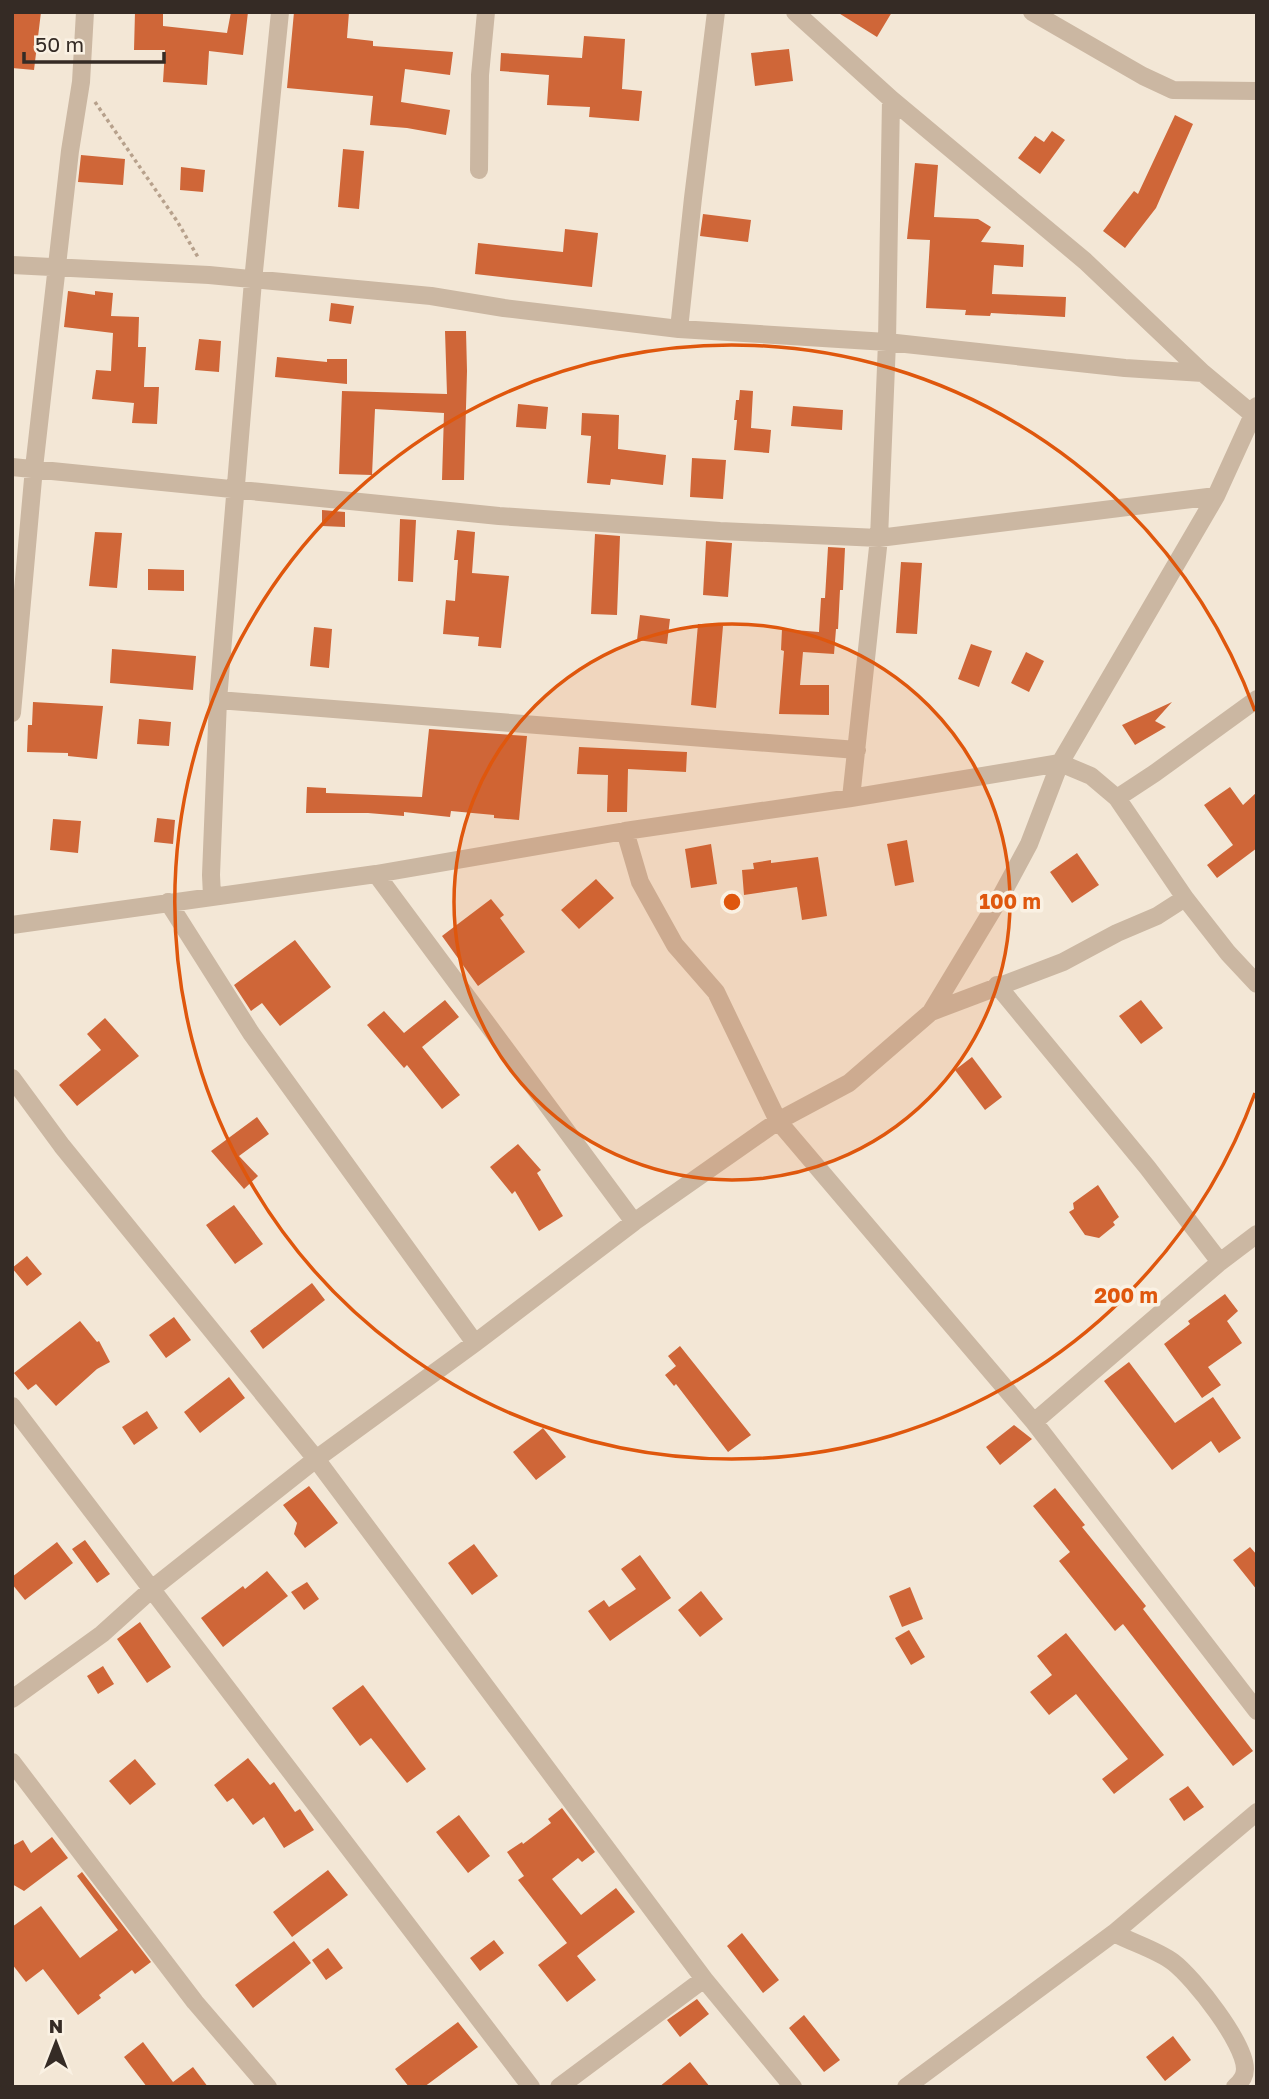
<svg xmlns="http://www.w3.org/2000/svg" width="1269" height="2099" font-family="'Golos Text',sans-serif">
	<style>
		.building { fill: #cf6638 }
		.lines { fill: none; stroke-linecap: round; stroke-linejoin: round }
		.path { stroke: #b7a18c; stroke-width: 3.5; stroke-dasharray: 3.5 3.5; stroke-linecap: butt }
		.minor { stroke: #cbb7a2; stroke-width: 18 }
		.ring { fill: none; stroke: #df570d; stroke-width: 3.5 }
		.centre { fill: #df570d; stroke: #faf1e3; stroke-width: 3.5 }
		.ring-label { font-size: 21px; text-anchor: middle; font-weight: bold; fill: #df570d; stroke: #faf1e3; stroke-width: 7; stroke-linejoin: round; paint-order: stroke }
	</style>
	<rect width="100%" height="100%" fill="#f3e7d6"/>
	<path class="building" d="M12 12H41L34 70 12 68Z
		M135 12H163V26L227 33 231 12H248L243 55 209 51 207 85 163 82 165 50H134Z
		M294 12H349L347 38 373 41V46L453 52 450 75 405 69 401 102 450 110 446 135 407 128 370 125 373 96 287 88Z
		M837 12H892L877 37Z
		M584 36 625 39 622 89 642 91 639 121 589 117 590 107 547 105 549 75 500 71 501 53 582 58Z
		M789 49 793 81 755 86 751 53Z
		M1175 115 1193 124 1156 208 1125 248 1103 231 1134 191 1138 194Z
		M1052 131 1065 140 1040 174 1018 158 1035 136 1044 142Z
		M343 149 364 151 359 209 338 207Z
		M81 155 125 159 123 185 78 182Z
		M915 163 938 165 934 217 978 219 991 227 981 242 1024 245 1023 267 994 265 992 294 1066 297 1065 317 991 313 990 316 965 315 966 310 926 308 930 240 907 239Z
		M181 167 205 170 203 192 180 190Z
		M703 214 751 220 748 242 700 236Z
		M565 229 598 233 592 287 475 274 478 243 563 252Z
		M68 291 95 295V291L113 293 111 316 139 317 138 347H146L144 387H159L157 424 132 423 134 403 92 399 96 370 111 371 113 333 64 327Z
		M331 303 354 306 351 324 329 321Z
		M445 331H466L467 371 464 480H442L444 413 375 409 372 475 339 474 342 391 447 394Z
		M199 339 221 341 219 372 195 370Z
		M277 357 327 362V359H347V384L275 377Z
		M740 390 753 391 751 428 771 430 769 453 734 450 737 420H734L736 400H739Z
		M518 404 548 407 546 429 516 427Z
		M793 406 843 410 842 430 791 426Z
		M582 413 619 415 618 449 666 455 663 485 611 479 610 485 587 483 591 436 581 435Z
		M692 458 726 460 723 499 690 497Z
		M322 510 345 512V527L322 526Z
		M400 519 416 520 413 582 398 581Z
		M457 530 475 532 472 573 509 576 501 648 478 646 479 637 443 634 446 600 455 601 458 560H454Z
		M95 532 122 533 117 588 89 586Z
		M595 534 620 536 617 615 591 614Z
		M706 541 732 543 728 597 703 595Z
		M828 547 845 548 843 590H840L838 629H836L834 654 803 652 800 685H829V715L779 714 784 651 781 650 782 629 819 632 821 598H825Z
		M901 562 922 563 917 634 896 633Z
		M148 569 184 570V591L148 590Z
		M640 615 670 619 667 644 637 640Z
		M698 624 723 626 716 708 691 705Z
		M314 627 332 629 329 668 310 666Z
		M971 644 992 651 979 687 958 679Z
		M112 649 196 656 193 690 110 683Z
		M1026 652 1044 661 1029 692 1011 683Z
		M33 702 103 706 97 759 68 756V753L27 752 28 725H32Z
		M1172 702 1155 721 1166 727 1135 745 1122 725Z
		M139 719 171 722 169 746 137 744Z
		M429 729 527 736 519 820 494 818V815L451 811 450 817 404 812V816L368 813H306L307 787 326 788V793L422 797Z
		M579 747 687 752 686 772 628 769 627 812H607L608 775 577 774Z
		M1230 787 1243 805 1257 792V848L1217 878 1207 865 1233 845 1204 805Z
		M157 818 175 820 173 844 154 842Z
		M53 819 81 821 78 853 50 850Z
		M907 840 914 882 895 886 887 844Z
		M711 844 717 884 691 888 685 849Z
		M1077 853 1099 885 1072 903 1050 872Z
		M818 857 827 916 802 920 797 887 744 895 742 870 754 869 753 863 771 860V863Z
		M596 879 614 898 579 929 561 910Z
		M491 899 504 915 500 918 525 952 478 986 442 936Z
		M295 940 331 987 280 1026 262 1003 251 1011 234 985Z
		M445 1000 459 1017 422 1047 460 1095 442 1109 407 1065 404 1068 367 1025 384 1011 404 1033Z
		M1141 1000 1163 1028 1141 1044 1119 1016Z
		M105 1018 139 1056 77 1106 59 1085 101 1050 87 1034Z
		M972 1057 1002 1097 985 1110 955 1070Z
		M257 1117 269 1134 239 1156 258 1176 244 1189 211 1151Z
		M518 1144 541 1170 537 1173 563 1216 539 1231 515 1191 512 1194 490 1167Z
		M1098 1185 1119 1217 1113 1222 1115 1225 1099 1238 1085 1235 1069 1212 1074 1209 1073 1203Z
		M234 1205 263 1244 235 1264 206 1225Z
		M27 1256 42 1274 27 1286 12 1268Z
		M312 1283 325 1300 263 1349 250 1331Z
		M1225 1294 1238 1311 1227 1321 1242 1343 1208 1367 1221 1385 1202 1398 1164 1344 1190 1324 1188 1321Z
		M174 1317 191 1340 166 1358 149 1335Z
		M80 1321 97 1342 99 1341 110 1362 97 1369 56 1406 36 1384 28 1390 14 1373Z
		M680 1346 751 1435 728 1452 676 1384 674 1386 665 1375 676 1366 668 1356Z
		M1129 1362 1175 1423 1213 1397 1241 1438 1219 1453 1211 1441 1172 1470 1104 1381Z
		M229 1377 245 1398 200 1433 184 1412Z
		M147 1411 158 1428 134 1445 122 1427Z
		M1014 1425 1032 1439 1000 1465 986 1447Z
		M543 1428 566 1457 536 1480 513 1452Z
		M309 1486 338 1523 305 1548 294 1534 297 1523 283 1505Z
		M1055 1488 1085 1525 1082 1527 1146 1606 1143 1609 1253 1751 1233 1766 1123 1624 1115 1631 1059 1561 1070 1552 1033 1506Z
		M85 1540 110 1574 97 1583 72 1549Z
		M57 1542 73 1563 25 1600 12 1584V1577Z
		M474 1544 498 1576 472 1595 448 1563Z
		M1250 1547 1257 1555V1590L1233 1560Z
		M640 1555 671 1598 610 1641 588 1611 604 1600 609 1607 636 1589 621 1569Z
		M267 1571 288 1596 223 1647 201 1618 243 1586 245 1589Z
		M307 1582 319 1599 304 1610 291 1592Z
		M910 1587 923 1619 902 1627 889 1596Z
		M701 1591 723 1619 700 1637 678 1610Z
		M140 1622 171 1667 147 1683 117 1639Z
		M909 1630 925 1657 911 1665 895 1638Z
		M1066 1633 1164 1755 1114 1794 1102 1779 1128 1759 1076 1694 1049 1715 1030 1692 1052 1675 1037 1656Z
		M103 1666 114 1684 98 1694 87 1676Z
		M363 1685 426 1769 407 1783 371 1738 360 1746 332 1708Z
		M248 1758 270 1785 274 1782 295 1812 300 1809 314 1830 284 1848 264 1817 253 1825 233 1798 227 1802 214 1785Z
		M135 1759 156 1784 130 1805 109 1781Z
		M1188 1786 1204 1807 1184 1821 1169 1799Z
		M562 1808 595 1852 582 1862 578 1858 552 1879 581 1915 616 1888 635 1912 577 1956 596 1980 567 2002 538 1965 567 1943 518 1880 524 1876 507 1852 522 1842 523 1844 551 1823 548 1819Z
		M459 1815 490 1856 468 1873 436 1832Z
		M52 1837 68 1858 24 1891 12 1884V1846L23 1840 31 1853Z
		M328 1870 348 1895 292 1937 273 1912Z
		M82 1872 151 1962 135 1974 132 1970 99 1995 101 1998 78 2015 43 1969 26 1982 12 1964V1927L41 1906 80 1958 118 1930 77 1876Z
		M742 1933 779 1980 763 1993 727 1946Z
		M494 1940 504 1953 480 1971 470 1958Z
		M294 1941 311 1963 253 2008 235 1985Z
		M328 1948 343 1968 326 1980 312 1960Z
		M697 1999 709 2014 680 2037 667 2020Z
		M804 2015 840 2060 824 2072 789 2028Z
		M458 2022 478 2047 424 2087H409L395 2069Z
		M1173 2036 1191 2060 1165 2081 1146 2057Z
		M143 2042 173 2082 193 2067 208 2087H147L124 2057Z
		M690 2062 710 2087H659Z"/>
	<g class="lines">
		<path class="path" d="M95 102 177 221 199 259"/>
		<path class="minor" d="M795 12 891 99 1085 261 1203 373 1257 418
			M1032 12 1143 76 1173 90 1257 91
			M479 170 480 75 486 12
			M12 265 209 275 431 296 504 308 679 329 887 342 1125 368 1203 373
			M679 329 693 198 716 12
			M12 467 499 516 720 531 879 538 1216 496
			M218 700 857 750
			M12 713 34 468 70 151 81 82 85 12
			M851 798 879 538 887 342 891 99
			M1117 798 1155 773 1257 699
			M625 831 640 882 675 945 716 992 778 1121 1034 1422 1257 1711
			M376 874 634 1222
			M212 896 211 875 218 700 253 281 280 12
			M168 902 251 1033 475 1343
			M12 925 376 874 625 831 851 798 1060 763 1216 496 1257 406
			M997 985 1147 1167 1220 1262
			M931 1012 1063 962 1117 933 1157 916 1185 898
			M12 1078 62 1146 316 1459 704 1979 793 2087
			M12 1406 531 2087
			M1034 1422 1220 1262 1257 1234
			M12 1699 102 1634 153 1588 316 1459 475 1343 634 1222 778 1121 849 1083 931 1012 1001 896 1029 844 1060 763 1091 776 1117 798 1185 898 1228 953 1257 984
			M12 1762 195 2002 268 2087
			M1114 1933C1133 1943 1157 1950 1173 1962 1194 1978 1245 2043 1245 2069 1245 2076 1241 2082 1235 2087
			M559 2087 704 1979
			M906 2087 1114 1933 1257 1812"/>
	</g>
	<circle cx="732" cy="902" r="278" fill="#df570d" fill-opacity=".12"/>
	<g class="ring">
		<circle cx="732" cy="902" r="278"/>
		<path d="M1255 1093A557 557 0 1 1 1255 711"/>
	</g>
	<circle cx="732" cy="902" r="10" class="centre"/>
	<g class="ring-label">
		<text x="1010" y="909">100 m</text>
		<text x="1126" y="1303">200 m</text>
	</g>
	<rect width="1269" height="2099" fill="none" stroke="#352b25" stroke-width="28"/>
	<g transform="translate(56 2043)" stroke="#faf1e3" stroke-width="5" paint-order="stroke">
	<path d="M0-5L12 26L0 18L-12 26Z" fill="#352b25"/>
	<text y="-10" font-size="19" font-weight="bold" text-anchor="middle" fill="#352b25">N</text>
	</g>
	<path d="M24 52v10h140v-10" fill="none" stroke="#352b25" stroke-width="3.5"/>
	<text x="35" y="52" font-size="21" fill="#352b25" stroke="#faf1e3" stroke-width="5" paint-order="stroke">50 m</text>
</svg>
